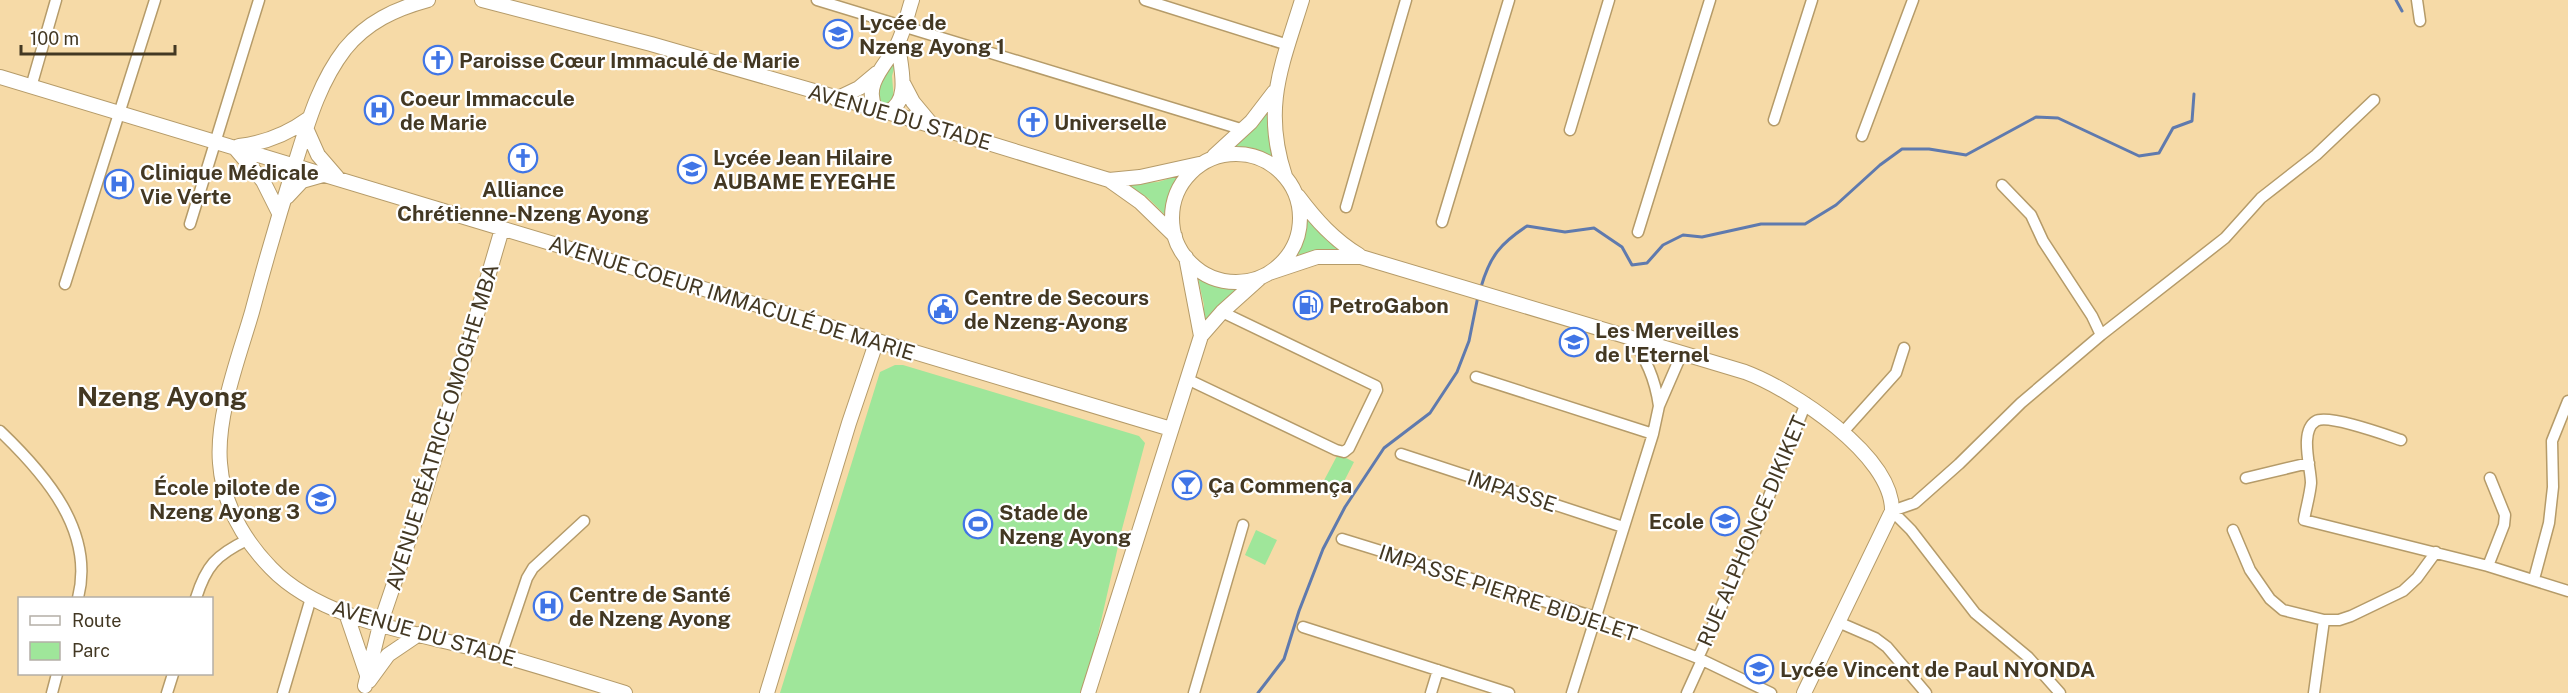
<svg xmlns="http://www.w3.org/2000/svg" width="2568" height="693" font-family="'Public Sans',sans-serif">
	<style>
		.green { fill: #9fe69a }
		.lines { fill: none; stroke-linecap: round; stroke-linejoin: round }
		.stream { stroke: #5f7aae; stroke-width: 3 }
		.street-casing { stroke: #b59b69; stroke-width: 13 }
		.secondary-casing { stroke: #b59b69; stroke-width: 16 }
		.street { stroke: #fff; stroke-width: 10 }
		.secondary { stroke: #fff; stroke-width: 14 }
		.labels { text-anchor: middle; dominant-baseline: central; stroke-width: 4.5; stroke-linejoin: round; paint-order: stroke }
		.poi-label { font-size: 21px; font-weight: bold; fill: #433823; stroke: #fff; text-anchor: start }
		.street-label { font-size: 21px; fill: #433823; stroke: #fff }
		.district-label { font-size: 27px; font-weight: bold; fill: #433823; stroke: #fff }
	</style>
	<rect width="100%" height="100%" fill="#f6daa7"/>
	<path class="green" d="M892 64 895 65 892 76 894 101 890 106 876 101 877 90Z
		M1270 109 1275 159 1254 148 1233 147 1250 132Z
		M1177 176 1170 194 1167 217 1148 198 1126 184 1158 182Z
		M1306 217 1343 249 1294 255 1302 238Z
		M1197 274 1210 281 1234 284 1237 287V291L1204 322V305Z
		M895 365H903L1139 436 1145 443 1122 529 1091 665 1080 693H780L880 372Z
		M1338 454 1354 462 1336 497 1320 488Z
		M1256 530 1277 540 1265 565 1245 555Z"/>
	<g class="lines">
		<path class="stream" d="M2396 0 2402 11
			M1481 287C1490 256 1500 244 1527 226L1565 232 1594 228 1622 247 1632 265 1647 263 1663 245 1683 235 1702 237 1761 224H1805L1836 205 1880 165 1902 149H1929L1966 155 2036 117 2058 118 2139 156 2159 153 2173 128 2192 121 2194 94
			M1258 693 1284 659 1299 611 1323 549 1345 507 1384 448 1430 413 1457 372 1469 341 1478 296"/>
		<g class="street-casing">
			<path id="street" d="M817 0 1244 130
				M1145 0 1288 45
				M2417 0 2420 21
				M31 87 56 0
				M1774 120 1812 0
				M1570 130 1609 0
				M1862 136 1913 0
				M2002 185 2031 215 2043 241 2092 316 2101 335
				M1346 207 1406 0
				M1442 222 1509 0
				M190 224 259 0
				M1638 232 1710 0
				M65 284 155 0
				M1630 336C1646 359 1655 378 1659 406
				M1476 377 1653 434
				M1187 379 1336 450 1344 452 1349 448 1377 390 1376 386 1222 312
				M0 431C45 474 95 531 78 598
				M1843 432 1896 373 1904 348
				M2401 440C2386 435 2328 414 2316 421 2299 431 2311 468 2311 483 2310 495 2306 508 2304 520L2488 566 2568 591
				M1401 454 1623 527
				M2246 478 2309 463
				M2233 530 2250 570 2270 599 2283 610 2324 620H2339L2351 616 2403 591 2417 578 2436 552
				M1342 539 1595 617 1698 658 1771 693
				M2488 566 2504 525 2505 515 2490 478
				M2534 579 2549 523 2553 487 2552 441 2568 401
				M196 598C206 566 216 555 247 540
				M1838 622 1875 638 1887 647 1926 693
				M1303 627 1509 693
				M501 655 527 578 533 568 584 521
				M1698 658 1752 539 1806 403
				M52 693 57 674
				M167 693 173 674
				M283 693 311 598
				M1194 693 1243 525
				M1431 693 1438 670
				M1572 693 1653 434 1659 406 1682 353
				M1687 693 1702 660
				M2060 693 2028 657 1975 613 1911 530 1892 511 1915 503 1959 464 2021 403 2101 335 2225 238 2261 198 2316 155 2374 100
				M2314 693 2324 620"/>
		</g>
		<g class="secondary-casing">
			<path id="secondary" d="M428 0C395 9 367 22 345 49 318 84 307 126 294 167 279 215 265 263 252 312 239 357 216 416 220 463 223 504 243 539 271 568 321 620 413 632 481 650 529 663 577 678 625 693
				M482 0 651 44 887 112 1109 180 1140 202 1175 236
				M0 77C391 193 779 315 1171 429
				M903 83 913 102 933 126
				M836 99 859 88 877 73
				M876 109C862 85 886 65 897 45 904 32 907 15 912 0
				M887 112C912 102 900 65 898 44
				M306 128 318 155 337 177
				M239 146C265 143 286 135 308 119
				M235 148 263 181 279 213
				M1172 218a64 64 0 1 1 128 0a64 64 0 1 1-128 0Z
				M1214 156 1251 122 1274 92
				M1285 176C1262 107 1282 65 1302 0
				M1109 180 1140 177 1199 164
				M1298 196C1316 220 1334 240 1359 255
				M287 197 302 181 323 175
				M1186 257 1201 336
				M1269 273 1317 257H1361L1745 372C1791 389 1893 455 1892 511L1804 693
				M346 613 367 675
				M369 681 388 655 419 634
				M365 686 380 625 423 498 502 229
				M767 693 849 423 876 343
				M1088 693 1201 336 1222 312 1261 277"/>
		</g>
		<use href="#street" class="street"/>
		<use href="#secondary" class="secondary"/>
	</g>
	<defs>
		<g id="school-ring" transform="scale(1.5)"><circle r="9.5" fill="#fff" stroke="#4075e6" stroke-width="1.5"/><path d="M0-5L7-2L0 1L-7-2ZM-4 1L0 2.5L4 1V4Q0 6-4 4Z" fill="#4075e6"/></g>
		<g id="church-ring" transform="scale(1.5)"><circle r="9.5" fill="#fff" stroke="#4075e6" stroke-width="1.5"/><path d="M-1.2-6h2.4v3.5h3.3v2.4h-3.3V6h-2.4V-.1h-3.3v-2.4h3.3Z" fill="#4075e6"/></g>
		<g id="hospital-ring" transform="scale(1.5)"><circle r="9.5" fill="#fff" stroke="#4075e6" stroke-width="1.5"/><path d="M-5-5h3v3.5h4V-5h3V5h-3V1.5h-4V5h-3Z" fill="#4075e6"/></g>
		<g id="fuel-ring" transform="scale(1.5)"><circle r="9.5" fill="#fff" stroke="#4075e6" stroke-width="1.5"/><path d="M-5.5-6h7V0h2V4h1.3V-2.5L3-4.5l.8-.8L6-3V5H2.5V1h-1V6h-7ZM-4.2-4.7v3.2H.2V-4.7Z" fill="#4075e6"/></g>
		<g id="civic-ring" transform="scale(1.5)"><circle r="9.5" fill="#fff" stroke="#4075e6" stroke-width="1.5"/><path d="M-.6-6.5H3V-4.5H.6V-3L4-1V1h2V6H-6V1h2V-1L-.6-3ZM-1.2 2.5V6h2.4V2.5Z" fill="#4075e6"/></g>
		<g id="bar-ring" transform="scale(1.5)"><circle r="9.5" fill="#fff" stroke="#4075e6" stroke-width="1.5"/><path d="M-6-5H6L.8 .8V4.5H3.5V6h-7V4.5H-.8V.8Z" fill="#4075e6"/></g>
		<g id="stadium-ring" transform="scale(1.5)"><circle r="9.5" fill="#fff" stroke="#4075e6" stroke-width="1.5"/><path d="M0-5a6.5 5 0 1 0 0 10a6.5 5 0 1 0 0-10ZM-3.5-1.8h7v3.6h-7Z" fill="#4075e6"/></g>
	</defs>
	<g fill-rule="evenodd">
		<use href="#school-ring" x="838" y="34"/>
		<use href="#church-ring" x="438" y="60"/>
		<use href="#hospital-ring" x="379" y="110"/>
		<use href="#church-ring" x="1033" y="122"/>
		<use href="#church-ring" x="523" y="158"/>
		<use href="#school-ring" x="692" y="169"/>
		<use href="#hospital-ring" x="119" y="184"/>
		<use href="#fuel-ring" x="1308" y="305"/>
		<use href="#civic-ring" x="943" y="309"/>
		<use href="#school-ring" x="1574" y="342"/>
		<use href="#bar-ring" x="1187" y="485"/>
		<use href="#school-ring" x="321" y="499"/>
		<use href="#school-ring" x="1725" y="521"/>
		<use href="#stadium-ring" x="978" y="524"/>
		<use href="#hospital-ring" x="548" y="606"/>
		<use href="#school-ring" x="1759" y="669"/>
	</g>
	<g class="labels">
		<g class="poi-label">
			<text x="859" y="22">Lycée de<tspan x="859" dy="24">Nzeng Ayong 1</tspan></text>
			<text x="459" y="60">Paroisse Cœur Immaculé de Marie</text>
			<text x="400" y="98">Coeur Immaccule<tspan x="400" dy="24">de Marie</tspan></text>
			<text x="1054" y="122">Universelle</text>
			<text x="713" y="157">Lycée Jean Hilaire<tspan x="713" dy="24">AUBAME EYEGHE</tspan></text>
			<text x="140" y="172">Clinique Médicale<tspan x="140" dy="24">Vie Verte</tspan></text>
			<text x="523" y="189" text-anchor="middle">Alliance<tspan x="523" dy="24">Chrétienne-Nzeng Ayong</tspan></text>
			<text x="964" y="297">Centre de Secours<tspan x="964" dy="24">de Nzeng-Ayong</tspan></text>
			<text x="1329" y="305">PetroGabon</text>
			<text x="1595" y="330">Les Merveilles<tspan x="1595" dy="24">de l'Eternel</tspan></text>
			<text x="1208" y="485">Ça Commença</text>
			<text x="300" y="487" text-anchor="end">École pilote de<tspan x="300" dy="24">Nzeng Ayong 3</tspan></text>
			<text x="999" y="512">Stade de<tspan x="999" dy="24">Nzeng Ayong</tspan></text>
			<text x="1704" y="521" text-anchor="end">Ecole</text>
			<text x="569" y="594">Centre de Santé<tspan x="569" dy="24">de Nzeng Ayong</tspan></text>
			<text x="1780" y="669">Lycée Vincent de Paul NYONDA</text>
		</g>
		<g class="street-label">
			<text transform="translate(900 117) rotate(16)">AVENUE DU STADE</text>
			<text transform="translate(732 298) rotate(17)">AVENUE COEUR IMMACULÉ DE MARIE</text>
			<text transform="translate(442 427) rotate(-73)">AVENUE BÉATRICE OMOGHE MBA</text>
			<text transform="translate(1512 491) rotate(18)">IMPASSE</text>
			<text transform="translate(1752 531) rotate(-67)">RUE ALPHONCE DIKIKET</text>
			<text transform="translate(1508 593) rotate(18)">IMPASSE PIERRE BIDJELET</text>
			<text transform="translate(424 633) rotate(16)">AVENUE DU STADE</text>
		</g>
		<g class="district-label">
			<text x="162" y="396">Nzeng Ayong</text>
		</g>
	</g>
	<rect x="18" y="597" width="195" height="78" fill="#ffffff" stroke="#b4afa7" stroke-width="1.5"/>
	<rect x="30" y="616" width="30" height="9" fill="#ffffff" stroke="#b4afa7" stroke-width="1.5"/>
	<text x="72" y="627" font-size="18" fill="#433823">Route</text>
	<rect x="30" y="642" width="30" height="18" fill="#9fe69a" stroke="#b4afa7" stroke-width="1.5"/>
	<text x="72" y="657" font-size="18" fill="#433823">Parc</text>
	<path d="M21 45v9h154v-9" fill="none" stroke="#433823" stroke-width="3"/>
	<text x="30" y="45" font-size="18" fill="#433823" stroke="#ffffff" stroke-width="4.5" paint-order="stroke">100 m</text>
</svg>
